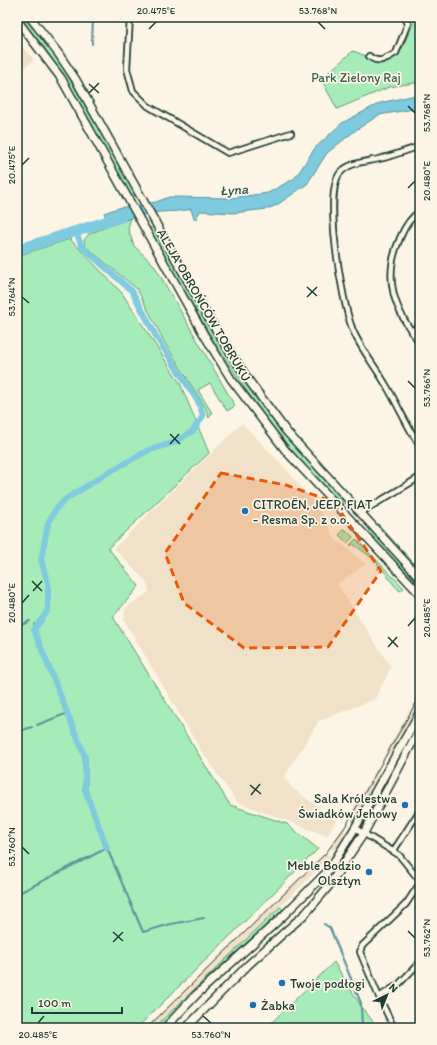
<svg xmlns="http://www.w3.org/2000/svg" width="437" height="1045" font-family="Itim,sans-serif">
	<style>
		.built { fill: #f1e1c9 }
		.green { fill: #a6ecb9; stroke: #629476 }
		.water { fill: #7ecade; stroke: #58929a }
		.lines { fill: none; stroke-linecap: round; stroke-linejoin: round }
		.stream { stroke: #58929a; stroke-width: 2 }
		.canal { stroke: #7ecade; stroke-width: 6 }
		.river { stroke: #7ecade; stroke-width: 11 }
		.street-casing { stroke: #1f3d34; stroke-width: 8 }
		.secondary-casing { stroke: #1f3d34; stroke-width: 10 }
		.street { stroke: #fcf5e5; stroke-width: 4.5 }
		.secondary { stroke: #fcf5e5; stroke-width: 7 }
		.tram { stroke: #1f3d34; stroke-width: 1 }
		.marked { fill: #e8590c; fill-opacity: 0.2; stroke: #e8590c; stroke-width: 3; stroke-dasharray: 8 5; stroke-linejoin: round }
		.ticks { fill: none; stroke: #1f3d34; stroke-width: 1.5 }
		.poi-dot { fill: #1f6fb2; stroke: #fcf5e5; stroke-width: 1.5 }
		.labels { text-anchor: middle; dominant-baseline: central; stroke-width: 3.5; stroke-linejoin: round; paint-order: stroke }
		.park-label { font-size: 13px; fill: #3a604f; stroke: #fcf5e5 }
		.street-label { font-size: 13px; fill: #1f3d34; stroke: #fcf5e5 }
		.poi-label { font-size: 13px; fill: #1f3d34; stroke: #fcf5e5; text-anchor: start }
		.water-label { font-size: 14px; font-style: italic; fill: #325956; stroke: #fcf5e5 }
		.neatline { fill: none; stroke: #1f3d34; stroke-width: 1.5 }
		.ticks-label { font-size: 10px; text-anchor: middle; fill: #1f3d34 }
	</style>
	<rect width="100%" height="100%" fill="#fcf5e5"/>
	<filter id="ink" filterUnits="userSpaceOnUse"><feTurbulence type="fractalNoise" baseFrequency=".025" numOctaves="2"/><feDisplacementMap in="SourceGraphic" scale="8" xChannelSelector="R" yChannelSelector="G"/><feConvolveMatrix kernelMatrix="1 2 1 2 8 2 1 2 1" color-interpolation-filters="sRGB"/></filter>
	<g filter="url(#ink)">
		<path class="built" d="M17 39 34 60 17 74Z
			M242 423 285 468 319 508 335 539 366 564 337 584 391 667 375 699 319 721 284 777 292 788 336 820 327 836 237 802 202 752 124 620 125 608 149 592 147 583 114 548Z
			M420 693V704L391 754 383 757Z
			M378 766 379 774 359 810 351 814Z
			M344 826 346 832 340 842 335 850 329 848Z
			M326 852 331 856 251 936 154 1028H145Z"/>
		<path class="green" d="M19 17H22L47 44 60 62 136 195 131 196 72 89 44 47Z
			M416 17H420V82L389 87 337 109 321 79 353 51 384 63 401 50Z
			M129 218 130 221 128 228 134 246 154 265 235 406 227 411 210 383 198 390 212 413 209 418 205 407 165 343 137 289 85 246 84 240 89 234Z
			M154 227C183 280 211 334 246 384 274 425 308 461 341 498L344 507C334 501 320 482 311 472 243 397 198 316 149 228Z
			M70 239 122 293 180 383 209 453 108 548 139 586 113 617 230 805 287 824 318 849 137 1028H17V256Z
			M378 524 420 570V573L376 525Z
			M345 529 353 537 347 543 339 535Z
			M370 530 420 584V586L367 533Z
			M356 539 404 588 400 591C392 585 388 575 381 568L377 569 380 567 374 559 353 544 351 546 350 545Z
			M280 907 283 909 279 913 204 982 159 1028H154Z
			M334 962 361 1006 378 1028H266Z"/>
		<path class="water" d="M420 94V108L379 115 356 130 327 153 307 184 277 205 267 209 233 213 200 211 196 219H194L191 209C181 212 171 211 160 212 142 214 126 219 109 226L104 213 118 208 156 202 169 197 231 198 268 193 295 178 315 148 342 123 380 103Z"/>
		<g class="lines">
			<path class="stream" d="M92 44 93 17
				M17 624 19 626 30 621
				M34 624 37 626
				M37 725 68 713
				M17 732 32 727
				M17 894 107 848 143 932 171 924 204 918
				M324 924 330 928 361 1003 362 1028"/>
			<path class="canal" d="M76 232 82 247 132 291 157 338 200 405 203 416 193 431 173 443 149 450 107 473 66 499 56 509 48 523 41 560 48 583V610L34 630 85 757V790L107 848"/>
			<path class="river" d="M17 250 121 217"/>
			<g class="street-casing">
				<path id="street" d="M130 17 127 69 133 91 148 106 228 153 291 133
					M369 56C379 65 386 58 396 53L408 23 404 17
					M420 146C408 150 395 155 383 158 369 162 350 161 340 173 323 194 342 302 352 328 359 347 376 367 386 385 398 405 407 427 420 446
					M420 211C411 217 404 228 400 238 382 278 394 310 420 343
					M411 332 420 324
					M360 513 420 477
					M355 828 399 855 420 881
					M394 850 420 810
					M420 883 406 904 362 946 360 952 379 997 399 984 420 962
					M379 997 394 1028
					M417 1028 420 1025"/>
			</g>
			<g class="secondary-casing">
				<path id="secondary" d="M30 17 58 53 76 80 208 317 247 378 286 431 420 578
					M17 20 61 78 203 333 231 379 286 451 420 594
					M165 1028 196 995 281 918 329 870 355 828 420 712
					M186 1028 248 965 306 913 328 887 364 833 420 728"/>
			</g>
			<use href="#street" class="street"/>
			<use href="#secondary" class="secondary"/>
			<path class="tram" d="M147 1028 326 853 345 827 420 696"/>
		</g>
	</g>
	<path class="marked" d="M221 473 286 485 334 502 381 571 328 647 244 648 184 603 165 553Z"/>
	<path class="ticks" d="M318 22 325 29M149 29 156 22M89 84 99 93M89 93 99 83M408 106 415 113M22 165 29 158M408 188 415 181M307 287 317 296M22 297 29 303M307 297 317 287M408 381 415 388M170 434 180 444M170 444 179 434M32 581 42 591M33 591 42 581M22 603 29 595M408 626 415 618M388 637 398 647M388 647 397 637M250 785 261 794M251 795 260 784M22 847 29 854M408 931 415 938M113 932 123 941M113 942 123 932M203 1016 211 1023M38 1023 44 1016"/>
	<g class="poi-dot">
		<circle cx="245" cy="511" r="4"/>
		<circle cx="405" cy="805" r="4"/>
		<circle cx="369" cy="872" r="4"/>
		<circle cx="282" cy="983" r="4"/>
		<circle cx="253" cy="1005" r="4"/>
	</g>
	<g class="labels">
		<g class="park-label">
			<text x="356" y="77">Park Zielony Raj</text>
		</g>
		<g class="street-label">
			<text transform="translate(204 305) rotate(60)">ALEJA OBROŃCÓW TOBRUKU</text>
		</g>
		<g class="poi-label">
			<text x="253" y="504">CITROËN, JEEP, FIAT<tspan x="253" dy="15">- Resma Sp. z o.o.</tspan></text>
			<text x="397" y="798" text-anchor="end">Sala Królestwa<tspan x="397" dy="15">Świadków Jehowy</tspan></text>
			<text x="361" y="865" text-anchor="end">Meble Bodzio<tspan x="361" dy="15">Olsztyn</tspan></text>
			<text x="290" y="983">Twoje podłogi</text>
			<text x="261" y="1005">Żabka</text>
		</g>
		<g class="water-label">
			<text transform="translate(234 190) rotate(-4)">Łyna</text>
		</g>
	</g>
	<rect width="437" height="1045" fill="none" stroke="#fcf5e5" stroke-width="44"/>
	<g transform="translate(387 995) rotate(43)" stroke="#fcf5e5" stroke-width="3" paint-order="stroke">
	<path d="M0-3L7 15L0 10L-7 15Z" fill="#1f3d34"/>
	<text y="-6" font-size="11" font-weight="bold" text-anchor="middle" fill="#1f3d34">N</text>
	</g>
	<path d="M32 1007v6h90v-6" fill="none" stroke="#1f3d34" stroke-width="2"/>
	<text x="38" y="1007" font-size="12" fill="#1f3d34" stroke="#fcf5e5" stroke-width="3" paint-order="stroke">100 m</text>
	<rect x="22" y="22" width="393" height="1001" class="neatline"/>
	<g class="ticks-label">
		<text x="156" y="14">20.475°E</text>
		<text x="318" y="14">53.768°N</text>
		<text transform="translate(426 113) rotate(-90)" y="4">53.768°N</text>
		<text transform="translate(11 165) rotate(-90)" y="4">20.475°E</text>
		<text transform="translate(426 181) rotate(-90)" y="4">20.480°E</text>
		<text transform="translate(11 297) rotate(-90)" y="4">53.764°N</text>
		<text transform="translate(426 388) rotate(-90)" y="4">53.766°N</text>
		<text transform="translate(11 603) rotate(-90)" y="4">20.480°E</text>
		<text transform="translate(426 618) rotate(-90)" y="4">20.485°E</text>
		<text transform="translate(11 847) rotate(-90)" y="4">53.760°N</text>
		<text transform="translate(426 938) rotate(-90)" y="4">53.762°N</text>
		<text x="38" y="1038">20.485°E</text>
		<text x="211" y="1038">53.760°N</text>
	</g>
</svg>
